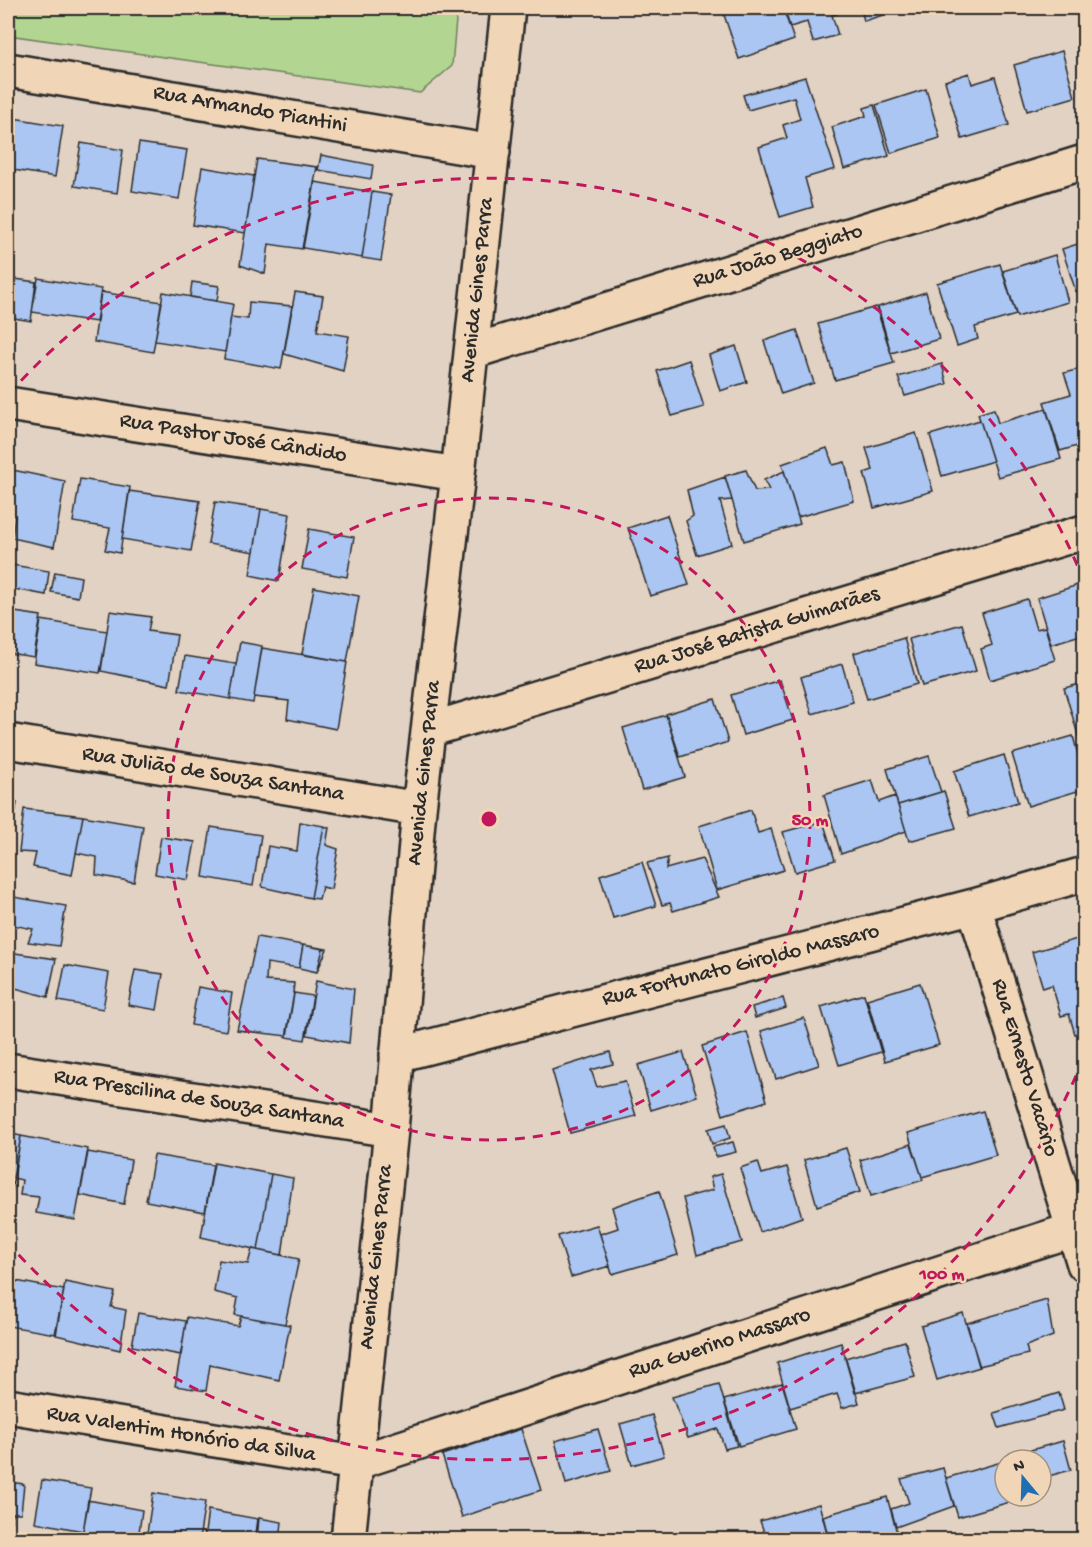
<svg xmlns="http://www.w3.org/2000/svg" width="1092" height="1547" font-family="'Gochi Hand',sans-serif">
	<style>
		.green { fill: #b2d691; stroke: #6e805e; stroke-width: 1.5 }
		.building { fill: #abc6f3; stroke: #2b2b2b; stroke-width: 1.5 }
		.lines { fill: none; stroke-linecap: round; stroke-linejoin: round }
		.street-casing { stroke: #2b2b2b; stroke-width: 38 }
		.street { stroke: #f0d5b7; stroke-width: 33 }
		.ring { fill: none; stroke: #c2185b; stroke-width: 3; stroke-dasharray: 10 8 }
		.labels { text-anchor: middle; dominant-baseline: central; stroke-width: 5; stroke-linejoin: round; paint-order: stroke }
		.street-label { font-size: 22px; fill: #2b2b2b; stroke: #f0d5b7 }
		.centre { fill: #c2185b; stroke: #f0d5b7; stroke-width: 3 }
		.ring-label { font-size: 18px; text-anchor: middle; font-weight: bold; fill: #c2185b; stroke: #f0d5b7; stroke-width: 5; stroke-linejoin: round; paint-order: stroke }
	</style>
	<rect width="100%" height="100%" fill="#e2d2c3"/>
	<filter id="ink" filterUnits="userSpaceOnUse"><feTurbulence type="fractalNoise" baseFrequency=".0167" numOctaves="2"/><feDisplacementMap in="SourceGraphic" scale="12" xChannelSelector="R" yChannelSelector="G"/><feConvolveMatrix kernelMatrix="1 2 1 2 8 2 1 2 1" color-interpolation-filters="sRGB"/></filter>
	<g filter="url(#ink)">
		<path class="green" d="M8 8H457L452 66 420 93 8 35Z"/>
		<path class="building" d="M734 8H783L794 40 739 59 723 12Z
			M784 8H835L837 14 832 15 838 35 813 42 807 22 790 27Z
			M861 8H901L902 9 864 21Z
			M1084 48V74L1077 50Z
			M1062 51 1075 97 1027 111 1014 65Z
			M969 73 972 84 995 77 1009 125 962 139 945 81Z
			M805 77 835 169 805 178 813 207 780 217 759 147 787 138 783 125 800 119 794 97 748 110 743 95Z
			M926 89 940 138 891 153 876 105Z
			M874 105 889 156 844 169 832 127 866 116 864 108Z
			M13 118 63 126 55 177 8 169V151Z
			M81 143 123 150 117 193 74 186Z
			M139 143 187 150 179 199 132 191Z
			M321 155 373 165 371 179 318 170Z
			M257 159 317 167 302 249 269 244 265 274 240 265Z
			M202 167 254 176 245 233 193 225Z
			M315 182 372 192 362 258 303 248Z
			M372 192 391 195 381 261 362 258Z
			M1084 242V289L1076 292 1062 249Z
			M1055 255 1068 302 1017 317 1003 271Z
			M1000 264 1016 315 975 327 978 339 957 346 937 283Z
			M8 278 36 282 31 321 8 317Z
			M38 278 101 289 96 322 32 312Z
			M192 282 219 286 217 301 190 297Z
			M101 292 162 302 153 352 94 342Z
			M163 292 233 304 225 352 155 341Z
			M295 292 323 296 317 331 349 336 343 371 284 354Z
			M926 292 939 339 891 353 878 307Z
			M249 302 292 306 281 369 224 359 231 317 248 319Z
			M876 307 894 363 835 380 818 324Z
			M797 330 814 383 781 394 764 341Z
			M736 346 747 382 720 391 709 355Z
			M689 360 704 407 672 416 657 371Z
			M942 364 947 384 905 396 898 377Z
			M1084 368V444L1060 451 1044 402 1071 394 1064 373Z
			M994 409 998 423 1046 409 1061 459 998 477 978 414Z
			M980 420 993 461 942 476 930 435Z
			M916 433 933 491 874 508 864 473 873 470 866 448Z
			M827 448 833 465 845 462 854 501 798 517 782 464Z
			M8 469 65 481 54 547 12 538 15 516 8 515Z
			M746 470 755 491 769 490 764 480 784 471 800 524 744 541 725 476Z
			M725 477 732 500 720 501 732 544 697 555 686 521 693 516 687 490Z
			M80 479 130 487 120 553 105 550 110 528 73 522Z
			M129 491 200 501 191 551 122 539Z
			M215 502 261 509 254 552 208 544Z
			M261 509 290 514 279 581 250 575Z
			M667 515 689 585 650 596 628 528Z
			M309 529 354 537 347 577 302 569Z
			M12 565 49 571 46 595 8 588Z
			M55 572 81 577 78 597 51 592Z
			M1084 583V634L1051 644 1037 598Z
			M314 587 359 596 347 662 302 654Z
			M1027 599 1036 629 1045 627 1055 660 990 680 981 649 992 645 982 613Z
			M8 611 41 616 34 657 8 653Z
			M110 611 151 617 148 631 177 635 169 685 101 671Z
			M41 620 107 631 100 673 34 663Z
			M962 624 976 671 922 686 909 639Z
			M904 638 917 684 867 699 854 653Z
			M240 642 262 646 253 703 230 699Z
			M262 648 347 662 336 729 287 719 289 701 254 697Z
			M185 656 236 664 230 699 179 690Z
			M842 664 853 702 812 714 801 677Z
			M780 680 793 720 743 735 731 695Z
			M1084 683V755L1064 688Z
			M715 699 728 742 680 757 666 714Z
			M666 715 685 777 642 790 623 728Z
			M1073 736 1084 777V789L1028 806 1012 754Z
			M1004 755 1018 802 969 817 954 771Z
			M929 756 941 792 898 805 887 769Z
			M872 780 879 802 895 796 906 831 841 854 824 795Z
			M944 791 956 828 909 841 898 805Z
			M8 802 17 803 8 854Z
			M24 809 83 816 72 875 33 867 36 853 19 852Z
			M751 810 758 833 771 829 784 870 717 890 699 826Z
			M83 816 143 826 134 882 96 875 97 857 76 853Z
			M823 821 835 860 795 872 783 832Z
			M300 822 324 826 311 898 262 887 268 846 297 851Z
			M324 826 329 828 326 845 338 849 331 889 322 887 319 899 311 898Z
			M211 827 261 835 253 886 203 877Z
			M161 837 195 842 188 880 155 874Z
			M668 858 666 869 702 859 719 897 673 911 670 903 662 905 647 863Z
			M642 862 656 906 613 918 600 875Z
			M8 896 66 906 59 946 28 942 33 929 8 924Z
			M8 923 12 924 8 950Z
			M257 937 303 945 299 968 267 963 266 981 294 983 293 993 294 994 287 1036 237 1030Z
			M1084 937V1032L1075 1034 1069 1014 1061 1016 1052 985 1043 988 1032 952Z
			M303 945 327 949 317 972 299 968Z
			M303 945 323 949 317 972 299 968Z
			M8 952 56 959 48 997 8 986Z
			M65 965 109 973 103 1009 58 1001Z
			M135 970 163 974 157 1010 128 1005Z
			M316 981 354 989 349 1043 307 1035Z
			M920 983 939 1045 885 1061 867 999Z
			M198 987 232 993 226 1031 191 1025Z
			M294 993 313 996 305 1040 286 1037Z
			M864 994 881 1052 839 1065 821 1007Z
			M783 998 786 1008 755 1018 752 1007Z
			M804 1018 819 1065 776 1079 761 1031Z
			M747 1032 767 1101 723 1115 702 1046Z
			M610 1052 613 1064 591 1070 597 1087 625 1081 636 1116 570 1133 552 1070Z
			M683 1052 697 1096 651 1110 638 1065Z
			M983 1111 996 1155 922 1177 908 1133Z
			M726 1124 730 1138 712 1144 708 1129Z
			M8 1133 21 1136 8 1211Z
			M21 1136 88 1149 75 1220 36 1213 39 1197 20 1195 22 1180 13 1178Z
			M733 1142 736 1152 716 1157 713 1147Z
			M911 1144 923 1180 871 1196 860 1160Z
			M846 1148 860 1192 817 1206 804 1160Z
			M88 1152 131 1160 124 1204 80 1195Z
			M154 1155 213 1165 205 1212 146 1201Z
			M758 1162 762 1174 787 1167 802 1217 760 1232 740 1168Z
			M214 1163 271 1174 258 1250 201 1237Z
			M271 1174 293 1178 282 1255 258 1250Z
			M721 1174 742 1242 697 1255 683 1198 713 1190 710 1177Z
			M659 1191 678 1255 612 1274 600 1234 618 1228 612 1207Z
			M597 1225 610 1266 571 1277 558 1236Z
			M252 1249 299 1259 285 1324 235 1315 238 1298 214 1292 219 1260 248 1264Z
			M16 1281 64 1290 55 1334 8 1326Z
			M65 1282 115 1292 111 1307 126 1310 120 1350 56 1335Z
			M1047 1300 1053 1336 1026 1346 1028 1354 979 1366 967 1323Z
			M138 1313 186 1321 181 1355 132 1346Z
			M963 1313 980 1367 937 1380 921 1326Z
			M241 1316 290 1325 279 1380 210 1365 206 1391 175 1386 187 1317 238 1326Z
			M905 1341 915 1377 855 1393 845 1358Z
			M841 1343 859 1403 842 1408 837 1394 790 1408 777 1363Z
			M782 1383 796 1429 739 1446 724 1400Z
			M719 1384 737 1446 725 1449 718 1429 688 1438 672 1397Z
			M1059 1393 1064 1410 999 1428 994 1413Z
			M652 1415 664 1456 632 1465 620 1424Z
			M521 1429 541 1490 462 1517 442 1455Z
			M598 1429 611 1471 566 1484 555 1441Z
			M1063 1441 1071 1470 1041 1478V1460H1022L1020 1453Z
			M1005 1461V1496H1019L1020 1499 958 1517 946 1478Z
			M943 1468 954 1506 896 1527 891 1509 909 1503 901 1479Z
			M42 1480 91 1488 83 1531 35 1522Z
			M8 1482 24 1484 21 1513H13L8 1539Z
			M153 1493 205 1502 199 1540H146Z
			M887 1497 899 1540H829L823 1516Z
			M88 1500 142 1510 138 1540 82 1539Z
			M819 1504 829 1540H767L760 1521Z
			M208 1510 258 1519 255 1540H204Z
			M259 1518 282 1522 280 1540H257Z"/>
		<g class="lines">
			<g class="street-casing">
				<path id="street" d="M8 70 493 152
					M471 352 1084 162
					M8 404 458 474
					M429 730 1084 532
					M8 741 419 809
					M974 906 1084 1264
					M397 1055 974 906 1084 874
					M8 1070 391 1130
					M8 1406 355 1463 1084 1226
					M348 1540 391 1130 419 809 458 474 508 8"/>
			</g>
			<use href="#street" class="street"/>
		</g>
	</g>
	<g class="ring">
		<circle cx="489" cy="819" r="321"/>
		<path d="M1083 1059A641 641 0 0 1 9 1244M9 394A641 641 0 0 1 1083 579"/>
	</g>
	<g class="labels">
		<g class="street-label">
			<text transform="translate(250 110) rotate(10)">Rua Armando Piantini</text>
			<text transform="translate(778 257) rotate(-17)">Rua João Beggiato</text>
			<text transform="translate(478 290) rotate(-84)">Avenida Gines Parra</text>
			<text transform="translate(233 439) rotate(9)">Rua Pastor José Cândido</text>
			<text transform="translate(757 631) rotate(-17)">Rua José Batista Guimarães</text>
			<text transform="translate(425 773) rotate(-84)">Avenida Gines Parra</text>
			<text transform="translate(213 775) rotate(9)">Rua Julião de Souza Santana</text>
			<text transform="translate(741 966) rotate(-14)">Rua Fortunato Giroldo Massaro</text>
			<text transform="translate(1024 1068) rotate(73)">Rua Ernesto Vacario</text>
			<text transform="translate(199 1100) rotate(9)">Rua Prescilina de Souza Santana</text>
			<text transform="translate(377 1257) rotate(-84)">Avenida Gines Parra</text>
			<text transform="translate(720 1344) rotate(-18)">Rua Guerino Massaro</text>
			<text transform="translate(181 1435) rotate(9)">Rua Valentim Honório da Silva</text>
		</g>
	</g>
	<circle cx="489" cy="819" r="9" class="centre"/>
	<g class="ring-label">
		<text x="810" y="825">50 m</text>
		<text x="942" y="1279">100 m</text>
	</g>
	<rect width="1092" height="1547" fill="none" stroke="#f0d5b7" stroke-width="30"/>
	<rect x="15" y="15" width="1062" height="1517" fill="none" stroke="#2b2b2b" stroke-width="2" filter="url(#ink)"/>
	<g transform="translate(1023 1478) rotate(341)"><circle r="28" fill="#f0d5b7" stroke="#a1917f" stroke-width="1.5"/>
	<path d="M0-4.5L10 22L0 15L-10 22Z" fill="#1f6fb2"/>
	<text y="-9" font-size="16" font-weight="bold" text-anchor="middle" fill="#2b2b2b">N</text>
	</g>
</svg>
